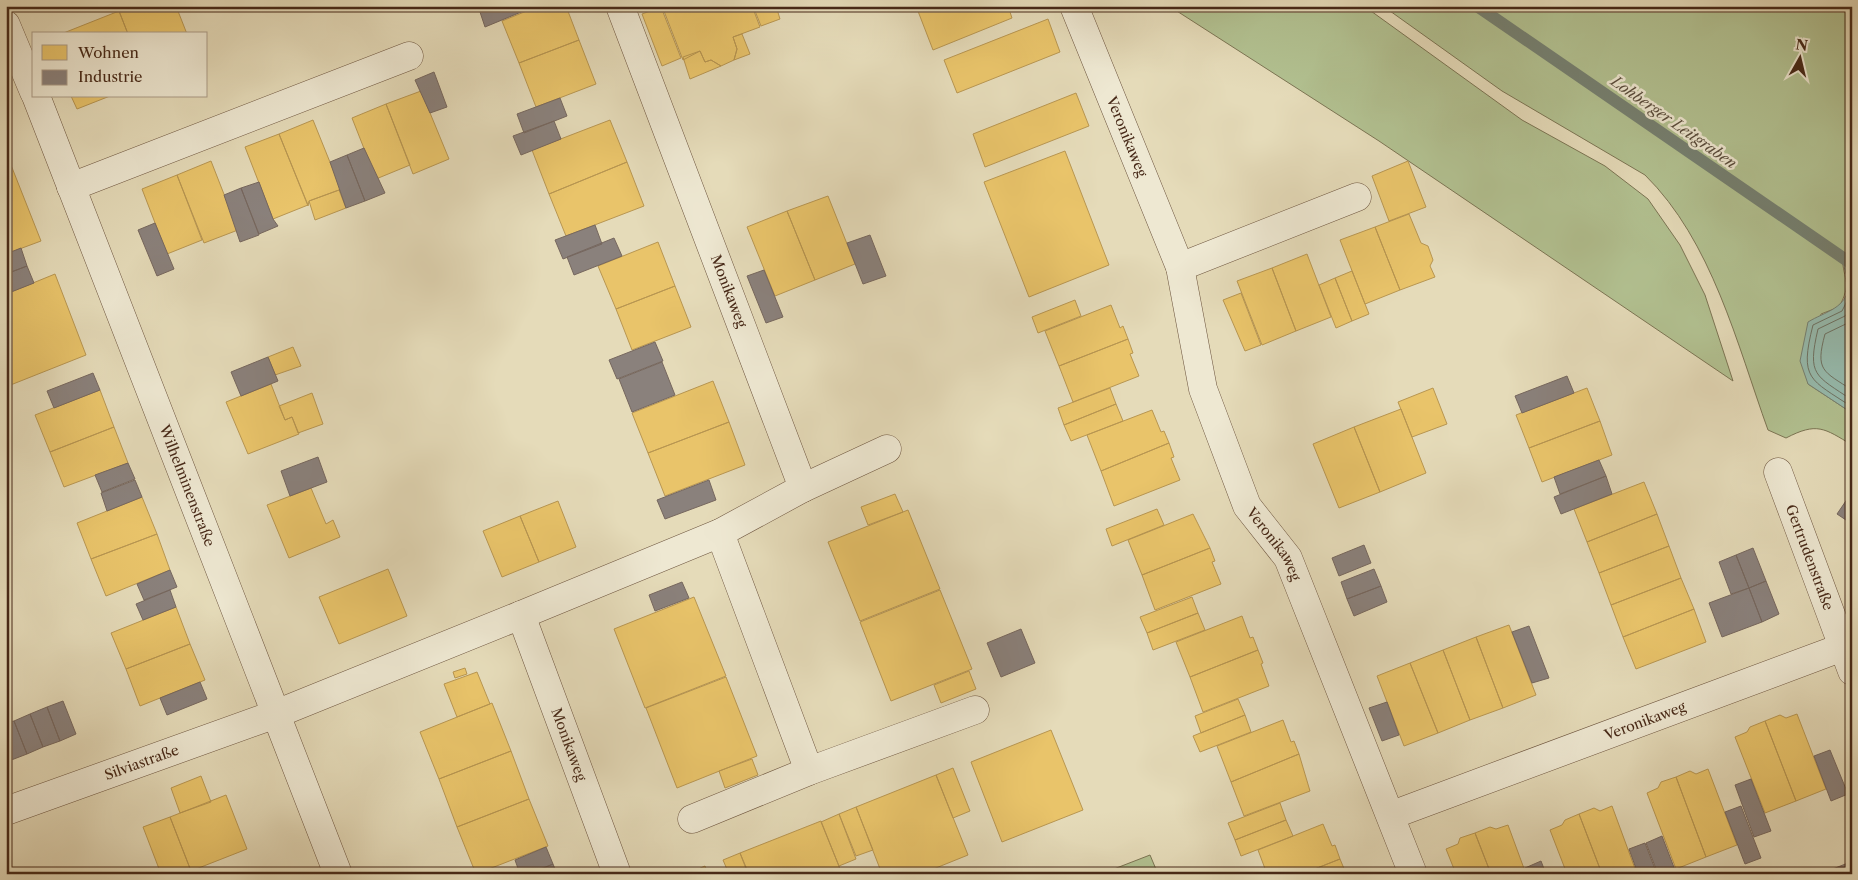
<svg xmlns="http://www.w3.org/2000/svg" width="1858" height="880" font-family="'Libre Caslon Text',serif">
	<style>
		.green { fill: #b2c191; stroke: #7c7554 }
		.water { fill: #96bbae; stroke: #768172 }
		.homes { fill: #e9c46a; stroke: #b89651 }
		.industry { fill: #8a817c; stroke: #76675e }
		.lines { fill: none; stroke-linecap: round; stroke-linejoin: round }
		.shore { stroke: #6e7263; stroke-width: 1 }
		.stream { stroke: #768172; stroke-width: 12 }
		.minor-casing { stroke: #6e5640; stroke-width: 29 }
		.minor { stroke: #eee8d2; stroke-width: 28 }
		.labels { text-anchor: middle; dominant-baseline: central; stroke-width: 5; stroke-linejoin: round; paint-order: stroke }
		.street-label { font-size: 14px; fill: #472918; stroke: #eee8d2 }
		.water-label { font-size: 15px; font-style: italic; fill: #5b4e3e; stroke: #eee8d2 }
	</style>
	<rect width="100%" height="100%" fill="#e5dbb9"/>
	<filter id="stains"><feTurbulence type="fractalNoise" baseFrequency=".004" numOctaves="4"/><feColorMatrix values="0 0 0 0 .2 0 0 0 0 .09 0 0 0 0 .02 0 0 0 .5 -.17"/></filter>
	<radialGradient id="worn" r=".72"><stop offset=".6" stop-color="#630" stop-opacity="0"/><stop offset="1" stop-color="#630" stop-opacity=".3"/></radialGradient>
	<path class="green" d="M1169 6H1364L1522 120 1605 166 1648 199 1680 245 1705 295 1733 381 1379 141Z
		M1383 6H1852V254L1842 257C1844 282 1852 283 1839 307L1821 314 1808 384 1852 413V445C1824 428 1817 422 1786 438L1768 430C1737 344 1712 241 1645 175L1502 91Z
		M1150 855 1158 874H1101Z"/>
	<path class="water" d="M1852 254V413L1808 384 1800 361 1808 322C1824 312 1849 308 1848 284 1848 277 1843 266 1842 257Z"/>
	<path class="homes" d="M130 6H176L187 34H128L119 11Z
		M539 6H566L579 40 519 63 502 21Z
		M662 6H752L760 27 733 37 737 49 734 60 721 66 711 60 705 62 700 51 683 60Z
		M753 6H776L780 19 761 26Z
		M916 6H1008L1012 18 933 50Z
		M661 7 681 58 662 66 642 14Z
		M119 11 128 34H61Z
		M1048 19 1060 52 957 93 944 60Z
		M742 34 750 54 734 60 737 49 733 37Z
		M579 40 596 84 536 107 519 63Z
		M700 51 705 62 711 60 721 66 690 79 683 57Z
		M421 91 449 159 413 174 386 104Z
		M1076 93 1089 126 985 167 973 134Z
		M71 96H110L77 109Z
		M386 104 410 165 376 179 352 118Z
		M313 120 342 192 339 190 309 201 308 206 279 134Z
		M610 120 627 162 549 194 532 150Z
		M279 134 308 205 273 219 245 147Z
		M1065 151 1109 265 1029 297 984 182Z
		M9 160 41 241 6 254V161Z
		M211 161 238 230 204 243 177 175Z
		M1408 161 1426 207 1389 221 1372 176Z
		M627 162 644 206 566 236 549 194Z
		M177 175 202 240 167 254 142 189Z
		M339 190 346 208 315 220 309 201Z
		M828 196 855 264 815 280 787 211Z
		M787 211 815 280 775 296 747 227Z
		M1409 214 1421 243 1428 246 1433 260 1430 266 1435 277 1400 290 1375 227Z
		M1375 227 1400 290 1365 304 1340 240Z
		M658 242 675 286 616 309 598 266Z
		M1307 254 1331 317 1296 331 1272 268Z
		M1272 268 1296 331 1262 345 1237 281Z
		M1352 271 1369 314 1352 321 1335 278Z
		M55 274 86 355 8 386 6 380V329L9 328 6 321V294Z
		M1335 278 1352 321 1336 328 1319 285Z
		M675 286 691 327 632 350 616 309Z
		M1241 293 1261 345 1245 351 1223 300Z
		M1075 300 1081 316 1038 333 1032 317Z
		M1111 305 1120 328 1123 326 1128 339 1059 366 1045 331Z
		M1128 339 1133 353 1130 354 1139 376 1073 402 1059 366Z
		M293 347 301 366 275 375 268 357Z
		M713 381 729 422 648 453 632 413Z
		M271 384 285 420 292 417 299 434 248 454 226 402Z
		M1110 388 1116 404 1064 425 1058 408Z
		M1433 388 1447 424 1412 437 1398 402Z
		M1587 388 1600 421 1529 448 1516 415Z
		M100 390 114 427 50 452 35 415Z
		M312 393 323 424 298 433 292 417 285 420 279 406Z
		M1116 404 1123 421 1071 441 1064 425Z
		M1401 409 1426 473 1380 492 1354 427Z
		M1152 410 1161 432 1164 431 1169 443 1101 471 1087 435Z
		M1600 421 1612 455 1542 482 1529 448Z
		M729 422 745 465 665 496 648 453Z
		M114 427 128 463 64 487 50 452Z
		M1354 427 1380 492 1339 508 1313 444Z
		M1169 443 1174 457 1171 458 1180 480 1114 506 1101 471Z
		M1644 482 1657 514 1587 542 1574 509Z
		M311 488 326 524 333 520 340 537 289 558 267 505Z
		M895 494 903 512 868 525 861 507Z
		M142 497 157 534 91 559 77 523Z
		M558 501 576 547 539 562 520 516Z
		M1157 509 1164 525 1112 546 1106 529Z
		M908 510 940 589 860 621 828 542Z
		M1193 514 1210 548 1142 575 1128 540Z
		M1657 514 1669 546 1599 573 1587 542Z
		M520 516 539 562 502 577 483 531Z
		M157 534 170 570 106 596 91 559Z
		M1669 546 1681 578 1611 605 1599 573Z
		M1210 548 1215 561 1212 562 1221 584 1155 610 1142 575Z
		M388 569 407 616 339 644 319 597Z
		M1681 578 1694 609 1623 637 1611 605Z
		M940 590 972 669 891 701 860 622Z
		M694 597 726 676 645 708 614 629Z
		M1192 597 1198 613 1147 633 1140 617Z
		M176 607 190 644 126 669 111 633Z
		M1694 609 1706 642 1636 669 1623 637Z
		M1198 613 1205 630 1153 650 1147 633Z
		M1242 616 1250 638 1253 637 1258 650 1190 677 1176 642Z
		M1509 625 1536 695 1503 708 1476 637Z
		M1476 637 1503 708 1470 720 1443 650Z
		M190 644 205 680 140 706 126 669Z
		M1258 650 1263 663 1261 664 1269 686 1203 712 1190 677Z
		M1443 650 1470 720 1438 733 1410 663Z
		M1410 663 1438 733 1404 746 1377 676Z
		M465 668 467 674 455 678 453 672Z
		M969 671 976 689 941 703 934 685Z
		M477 672 490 704 457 717 444 684Z
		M726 677 757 756 677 788 646 708Z
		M1238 699 1245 715 1201 733 1195 716Z
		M492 703 511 751 439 779 420 732Z
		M1797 714 1826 789 1796 801 1765 721 1780 715 1786 718Z
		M1245 715 1251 732 1200 752 1193 736Z
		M1283 720 1291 742 1294 741 1299 754 1231 782 1217 746Z
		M1765 721 1796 801 1765 813 1735 737 1747 732 1750 727Z
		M1051 730 1083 810 1002 842 971 762Z
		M511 751 529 799 457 827 439 779Z
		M1299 754 1310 791 1244 816 1231 782Z
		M752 759 758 775 725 788 719 771Z
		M953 768 970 811 953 818 936 775Z
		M1708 769 1737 845 1706 857 1676 777 1690 771 1696 774Z
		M936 775 968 855 921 874H882L856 807Z
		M201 776 211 802 180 813 171 788Z
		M1676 777 1706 857 1676 869 1647 793 1658 788 1661 782Z
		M226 795 247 849 191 871 170 817Z
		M529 799 548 846 476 874 457 827Z
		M1280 803 1286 820 1235 840 1228 823Z
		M1612 806 1637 874H1602L1579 814 1594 808 1600 811Z
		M856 807 873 850 856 856 839 814Z
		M839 814 856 859 839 866 821 822Z
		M1579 814 1602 874H1567L1550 830 1562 825 1565 820Z
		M170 817 191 871 183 874H161L143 827Z
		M1286 820 1293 836 1241 856 1235 840Z
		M821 821 842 874H748L740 853Z
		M1323 824 1332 846 1335 845 1340 859 1302 874H1267L1258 850Z
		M1508 825 1526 874H1491L1475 833 1490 827 1496 829Z
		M1475 833 1491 874H1456L1446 849 1458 844 1460 838Z
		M740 853 749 874H729L723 860Z
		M1340 859 1345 871 1343 874H1302Z
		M705 866 708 874H687Z"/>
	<path class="industry" d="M487 6H524L526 10 485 27 479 9Z
		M434 72 447 107 430 113 415 80Z
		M560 98 567 116 524 133 517 114Z
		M554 121 561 139 521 155 513 136Z
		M364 148 385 193 365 201 347 155Z
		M347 155 365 201 346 208 330 162Z
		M259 182 273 219 278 226 259 234 241 188Z
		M241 188 259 235 240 242 224 195Z
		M155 223 174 269 157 276 138 230Z
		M595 225 602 244 563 259 555 240Z
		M870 235 886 276 863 284 847 243Z
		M614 238 622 256 574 275 567 257Z
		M21 248 27 266 6 274V254Z
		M27 266 34 283 6 294V274Z
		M764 270 783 317 766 323 747 276Z
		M655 342 663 361 617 379 609 360Z
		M268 357 278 381 241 396 231 372Z
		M662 362 675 395 632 412 619 379Z
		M93 373 100 390 54 408 47 391Z
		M1567 376 1574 393 1522 413 1515 396Z
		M318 457 327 482 290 496 281 471Z
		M1599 460 1606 476 1560 494 1554 477Z
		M128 463 135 479 102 492 95 475Z
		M1606 476 1612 494 1561 514 1554 497Z
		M135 480 142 497 107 511 101 493Z
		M709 480 716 500 665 519 657 500Z
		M1852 492V524L1837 514Z
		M1364 545 1371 563 1339 576 1332 558Z
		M1753 548 1766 581 1749 588 1736 555Z
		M1736 555 1749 588 1731 594 1719 562Z
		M1374 569 1381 586 1347 599 1341 582Z
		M170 570 177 587 144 600 137 584Z
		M1766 581 1779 614 1762 622 1749 588Z
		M682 582 689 598 655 611 649 595Z
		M1381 586 1387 602 1354 616 1347 599Z
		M1749 588 1762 622 1722 637 1709 603Z
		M170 590 176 607 143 620 136 604Z
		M1529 626 1549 678 1532 683 1512 632Z
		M1021 629 1035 663 1001 677 987 643Z
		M200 682 207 699 167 715 160 698Z
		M63 701 76 734 60 741 47 707Z
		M1387 702 1399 735 1382 741 1369 708Z
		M47 707 60 741 43 747 30 714Z
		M30 714 43 747 27 754 14 721Z
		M14 721 27 754 6 762V723Z
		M1830 750 1848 794 1831 801 1814 756Z
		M1751 779 1771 831 1754 837 1735 785Z
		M1741 806 1761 858 1745 864 1725 812Z
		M1662 836 1675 870 1658 874 1646 843Z
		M1645 843 1657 874H1638L1629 849Z
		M546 847 553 864 528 874H520L515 860Z
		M1541 861 1546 874H1527L1525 868Z
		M1848 863 1852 874H1820Z
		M553 864 557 874H530Z"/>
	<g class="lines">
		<path class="shore" d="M1852 291 1842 311 1813 325C1799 380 1810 379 1852 407
			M1852 307 1845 316 1818 329C1807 376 1815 375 1852 400
			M1852 321 1825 334C1815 371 1823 371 1852 390"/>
		<path class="stream" d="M1477 6 1852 264"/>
		<g class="minor-casing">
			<g id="minor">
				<path id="s1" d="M1074 6 1180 267 1203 389 1247 506 1288 558 1413 874"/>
				<path d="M6 25 34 92"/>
				<path id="s2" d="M36 96 338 874"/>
				<path d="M71 187 409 56"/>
				<path d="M1180 267 1357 197"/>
				<path id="s3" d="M1778 472 1852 671"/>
				<path d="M803 488 887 449"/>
				<path d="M720 533 809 771"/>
				<path id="s4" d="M521 615 617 874"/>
				<path id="s5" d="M6 811 276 714 521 615 720 533 803 488 620 6"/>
				<path id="s6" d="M1392 815 1843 647"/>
				<path d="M692 819 809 771 975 710"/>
			</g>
		</g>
		<use href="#minor" class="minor"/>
	</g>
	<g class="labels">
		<g class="street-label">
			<text stroke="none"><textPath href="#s1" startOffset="141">Veronikaweg</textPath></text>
			<text transform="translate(729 291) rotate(69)">Monikaweg</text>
			<text stroke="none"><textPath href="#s2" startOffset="418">Wilhelminenstraße</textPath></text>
			<text stroke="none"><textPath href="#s1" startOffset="578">Veronikaweg</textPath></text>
			<text stroke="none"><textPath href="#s3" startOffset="91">Gertrudenstraße</textPath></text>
			<text stroke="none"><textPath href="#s6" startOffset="270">Veronikaweg</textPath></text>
			<text stroke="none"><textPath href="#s4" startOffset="138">Monikaweg</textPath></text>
			<text stroke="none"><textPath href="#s5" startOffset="144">Silviastraße</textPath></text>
		</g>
		<g class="water-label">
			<text transform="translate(1674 122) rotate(35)">Lohberger Leitgraben</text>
		</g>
	</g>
	<rect width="1858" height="880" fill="none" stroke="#e5dbb9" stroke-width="25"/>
	<rect x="8" y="8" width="1843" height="865" fill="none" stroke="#472918" stroke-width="2.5"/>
	<rect x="12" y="12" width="1833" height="855" fill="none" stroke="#472918"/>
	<rect x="32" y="32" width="175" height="65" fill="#eee8d2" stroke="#ab9c88"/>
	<rect x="42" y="45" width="25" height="15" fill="#e9c46a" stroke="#ab9c88"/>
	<text x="78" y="58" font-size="15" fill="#472918">Wohnen</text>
	<rect x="42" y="70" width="25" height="15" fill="#8a817c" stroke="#ab9c88"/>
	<text x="78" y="82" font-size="15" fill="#472918">Industrie</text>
	<g transform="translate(1800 58) rotate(8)" stroke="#eee8d2" stroke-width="4" paint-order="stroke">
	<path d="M0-4L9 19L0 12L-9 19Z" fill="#472918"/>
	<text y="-8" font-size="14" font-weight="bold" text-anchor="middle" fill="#472918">N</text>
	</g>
	<rect width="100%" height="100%" filter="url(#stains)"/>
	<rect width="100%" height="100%" fill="url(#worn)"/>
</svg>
